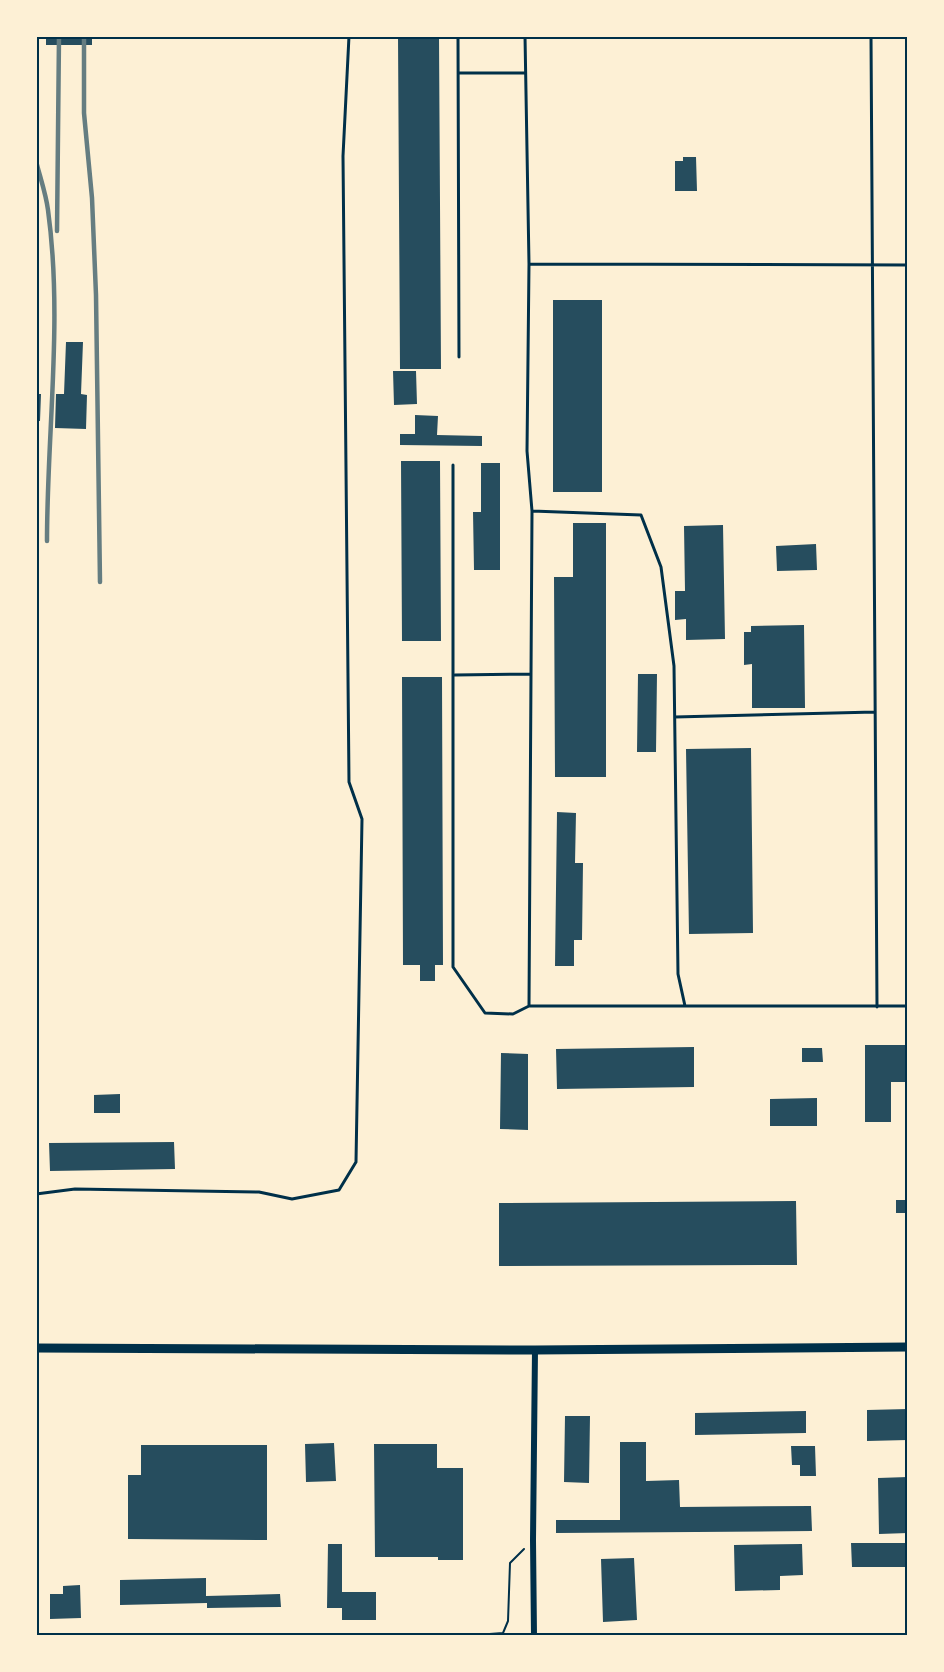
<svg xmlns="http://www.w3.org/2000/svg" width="944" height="1672" font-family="'Fira Sans Condensed',sans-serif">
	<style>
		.building { fill: #264d5e }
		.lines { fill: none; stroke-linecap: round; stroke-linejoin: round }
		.path { stroke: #003049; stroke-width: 2 }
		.service { stroke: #003049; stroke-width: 3 }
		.minor { stroke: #003049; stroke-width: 6 }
		.primary { stroke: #003049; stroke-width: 9 }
		.rail { stroke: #657d81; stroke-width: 4.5 }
		.neatline { fill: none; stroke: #003049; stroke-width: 2 }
	</style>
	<rect width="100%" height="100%" fill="#fdf0d5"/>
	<path class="building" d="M46 36H92V45H46Z
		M398 36H439L441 369H400Z
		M683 157H696L697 191H675V161H683Z
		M553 300H602V492H553Z
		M66 342H83L81 394 87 395 86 429 55 428 56 394H64Z
		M393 371H416L417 404 394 405Z
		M36 394H41L40 421H36Z
		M415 415 438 416 437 435 482 436V446L400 445V434H415Z
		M401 461H440L441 641H402Z
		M481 463H500V570H474L473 512H481Z
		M573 523H606V777H555L554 577H573Z
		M723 525 725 639 686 640V619L675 620V591H685L684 526Z
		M816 544 817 570 777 571 776 546Z
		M804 625 805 708H752V664L744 665V632H751V626Z
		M638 674H657L656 752H637Z
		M402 677H442L443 965H435V981H420V965H403Z
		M751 748 753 933 689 934 686 749Z
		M557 812 576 813 575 863H583L582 940H574V966H555Z
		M865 1045H908V1082H891V1122H865Z
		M694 1047V1087L557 1089 556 1049Z
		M802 1048H822L823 1062H802Z
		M501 1053 528 1054V1130L500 1129Z
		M120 1094V1113H94V1095Z
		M817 1098V1126H770V1099Z
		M174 1142 175 1169 50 1171 49 1143Z
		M896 1200H908V1213H896Z
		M796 1201 797 1265 499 1266V1203Z
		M908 1409V1440L867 1441V1410Z
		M806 1411V1433L695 1435V1413Z
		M565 1416H590L589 1483 564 1482Z
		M620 1442H646V1481L679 1480 680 1507 811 1506 812 1531 556 1533V1520H620Z
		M334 1443 336 1481 306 1482 305 1444Z
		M374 1444H437V1468H463V1560H438V1557H375Z
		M141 1445H267V1540L128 1539V1475H141Z
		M791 1446H815L816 1476H800V1465H792Z
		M908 1477V1533L879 1534 878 1478Z
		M851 1543H908V1567H852Z
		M328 1544H342V1592H376V1620H342V1608H327Z
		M802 1544 803 1575 780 1576V1590L735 1591 734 1545Z
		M634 1558 637 1620 603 1622 601 1559Z
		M206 1578V1596L280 1594 281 1607 207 1608V1603L120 1605V1580Z
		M80 1585 81 1618 50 1619V1594H63V1586Z"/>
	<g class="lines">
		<path class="path" d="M36 1636H39
			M462 1636 503 1633 508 1621 510 1563 524 1549"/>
		<path class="service" d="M458 36 459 357
			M525 36 529 264 527 451 532 511 529 1006H908
			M871 36 877 1007
			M459 73H525
			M529 264 908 265
			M453 465V967L485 1013 513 1014 529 1006
			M532 511 641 515 661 567 674 666 678 974 685 1006
			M455 675 531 674
			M675 717 875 712
			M36 1194 75 1189 259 1192 292 1199 339 1190 356 1162 362 819 349 782 343 156 349 36"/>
		<path class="minor" d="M534 1636 533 1540 535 1350"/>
		<path class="primary" d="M36 1348 535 1350 908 1347"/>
		<path class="rail" d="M84 36V113L92 198 96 295 100 582
			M36 161C40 177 46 194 48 210 63 319 47 431 47 541
			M57 231 59 36"/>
	</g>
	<rect width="944" height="1672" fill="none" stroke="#fdf0d5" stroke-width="75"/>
	<rect x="38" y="38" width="868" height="1596" class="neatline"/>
</svg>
